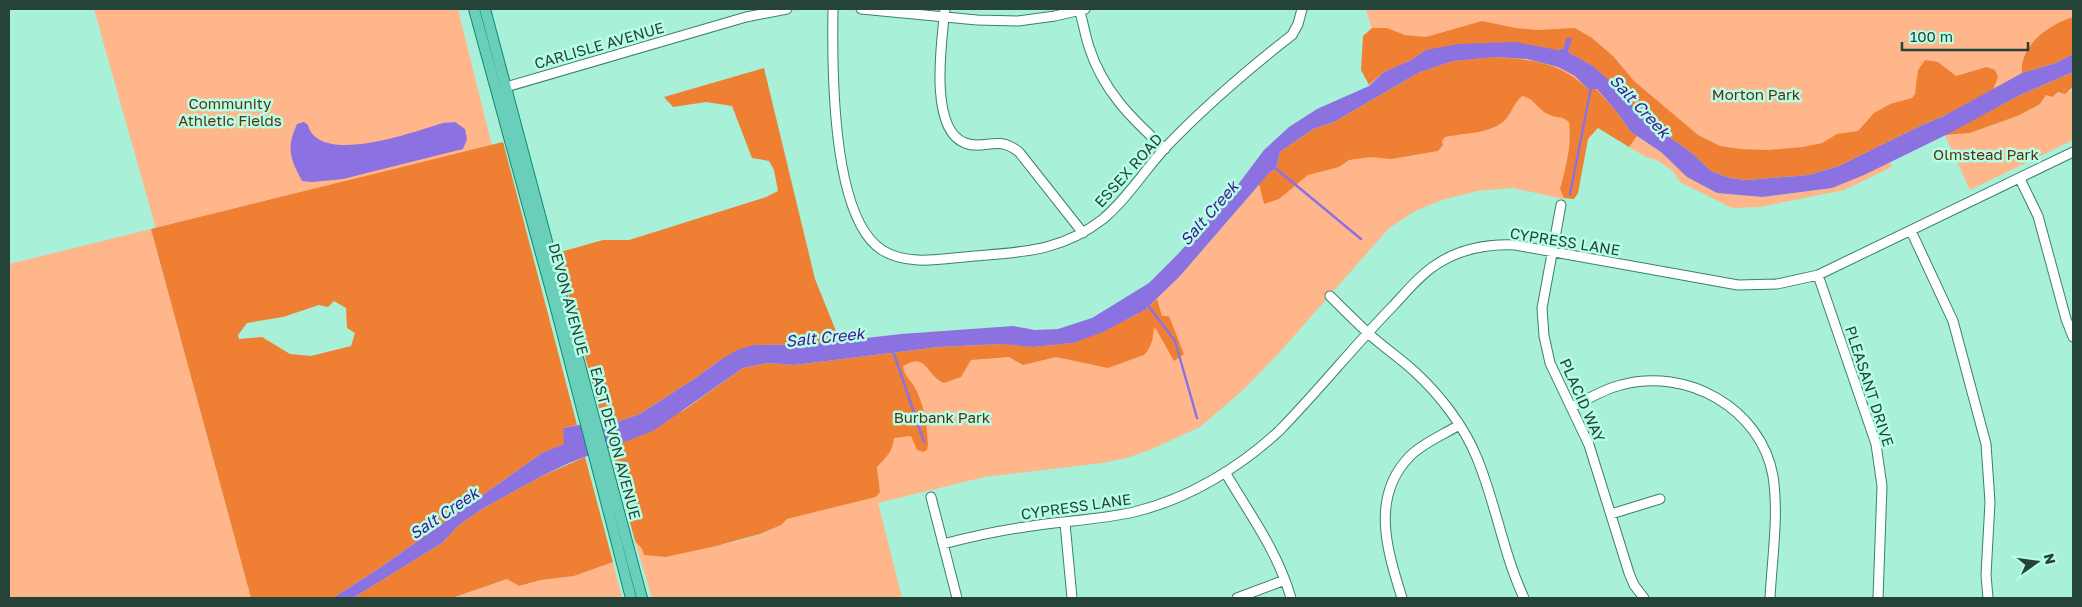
<svg xmlns="http://www.w3.org/2000/svg" width="2082" height="607" font-family="'Golos Text',sans-serif">
	<style>
		.green { fill: #ffb68a }
		.forest { fill: #ef8033; fill-rule: evenodd }
		.water { fill: #8b72e0 }
		.lines { fill: none; stroke-linecap: round; stroke-linejoin: round }
		.stream { stroke: #8b72e0; stroke-width: 2.5 }
		.minor-casing { stroke: #3b806c; stroke-width: 11 }
		.major-casing { stroke: #11896f; stroke-width: 12 }
		.minor { stroke: #fff; stroke-width: 9 }
		.major { stroke: #69cfba; stroke-width: 10 }
		.labels { text-anchor: middle; dominant-baseline: central; stroke-width: 5; stroke-linejoin: round; paint-order: stroke }
		.street-label { font-size: 15px; fill: #264339; stroke: #b6fee5 }
		.park-label { font-size: 15px; fill: #5c3012; stroke: #b6fee5 }
		.water-label { font-size: 16px; font-style: italic; fill: #471097; stroke: #b6fee5 }
	</style>
	<rect width="100%" height="100%" fill="#a9f0d8"/>
	<path class="green" d="M94 9H458L494 153 158 236Z
		M1366 9H2073V54L2022 73 1993 90 1785 177 1642 117 1384 72Z
		M2073 87V140L1970 190 1945 135 1970 133 2020 115 2040 104 2046 95 2071 91Z
		M1588 89 1564 199 1512 188 1477 191 1442 200 1415 211 1389 228 1279 353 1242 391 1200 427 1152 449 1127 458 1102 463 984 477 878 503 902 598H652L635 541C642 549 654 556 665 556 671 557 678 553 684 552 712 546 767 539 787 519L876 497 880 492 877 467 844 359 1001 344 1145 310 1180 276 1270 172 1371 101Z
		M1637 136 1661 152 1687 177 1717 193 1762 197 1832 188 1890 162 1892 167 1844 190 1760 207 1732 208 1680 182 1672 170 1657 160 1646 157 1629 147Z
		M151 229 251 598H9V264Z
		M613 562 622 598H452L507 579 520 586 541 580 574 576Z"/>
	<path class="forest" d="M2073 17V54L2056 63 2022 73C2020 44 2049 25 2073 17Z
		M1482 21 1516 28 1538 30 1575 28 1592 38 1613 56 1634 81 1698 135 1720 146 1741 149 1768 150 1803 147 1822 143 1837 134 1858 131 1874 113 1890 104 1912 98 1915 94 1918 70 1925 60 1938 62 1956 76 1987 67 1995 70 1998 77 1993 90 1942 117 1922 125 1839 166 1809 175 1746 180 1730 178 1711 171 1693 154 1642 117 1621 91 1593 66 1568 52 1571 38 1564 48 1558 50H1426L1411 60 1384 72 1369 85 1361 70 1363 36 1372 28H1387L1405 35 1426 37Z
		M1496 57C1533 60 1560 62 1588 89H1596L1617 112 1631 132 1637 136 1629 147 1598 128 1588 139 1578 193 1574 199 1564 198 1560 189C1566 167 1572 145 1569 122 1560 115 1559 119 1550 115 1538 111 1535 98 1522 96 1515 102 1512 111 1506 119 1492 134 1464 133 1445 137L1442 141 1443 145 1438 151 1391 159 1371 157 1349 160 1339 167 1308 175 1279 199 1264 204 1259 184 1270 172 1276 169 1280 152 1313 129 1334 122 1418 73 1453 61Z
		M764 68 815 279 840 341 813 344 755 345 720 360 697 377 640 414 614 423 611 419H602L557 253 603 240H629L766 197 778 191 774 170 769 161 752 158 732 106 706 102 673 107 664 97Z
		M2073 72V87L2065 94 2058 92 2052 97 2046 95 2040 104 2020 115 1970 133 1945 135 2018 96Z
		M503 142 577 425 563 428 565 444 542 453 381 567 333 598H251L151 229ZM334 301 346 308 347 328 355 333 351 346 311 356 290 354 262 337 239 339 238 335 247 323 283 317 319 305 328 307Z
		M1157 299 1162 316H1169L1184 354 1174 361 1156 329 1154 328C1153 338 1152 347 1144 355L1108 368 1056 357 1023 365 1009 357 971 360 961 377 944 383C925 375 928 352 903 366 904 375 909 379 914 386 924 403 927 425 928 445L927 450 923 452 917 450 911 436 894 438C893 452 886 457 877 467L880 492 876 497 787 519 781 525 760 534 716 546 666 557 644 555 642 549 635 541 610 447 684 410 743 368 767 363 795 365 939 347 1001 344 1033 347 1073 343 1126 320 1145 310Z
		M585 457 613 562 574 576 541 580 519 586 507 579 452 598H353L442 543 459 525 482 509 540 477Z"/>
	<path class="water" d="M1566 38H1572L1568 52 1593 66 1621 91 1642 117 1693 154 1711 171 1730 178 1746 180 1809 175 1839 166 1922 125 1942 117 2022 73 2056 63 2073 54V72L2018 96 1952 132 1864 175 1832 188 1762 197 1717 193 1687 177 1661 152 1631 132 1617 112 1597 89H1588L1575 76 1558 67 1527 59 1496 57 1453 61 1418 73 1334 122 1313 129 1280 152 1276 169 1270 172 1180 276 1145 310 1103 332 1073 343 1033 347 1001 344 939 347 795 365 767 363 743 368 653 431 569 463 540 477 482 509 459 525 442 543 353 598H333L381 567 542 453 564 444 563 428 611 419 614 423 640 414 697 377 720 360 739 349 755 345 813 344 901 334 1013 326 1035 330 1058 329 1092 318 1149 283 1179 253 1237 186 1264 150 1289 127 1317 109 1369 86 1384 72 1411 60 1426 50 1458 44 1515 42 1558 50 1564 48Z
		M304 122 308 125C319 167 416 131 443 123L455 122 465 129 467 139 463 149 343 179 312 182 302 181C290 158 286 149 297 124Z"/>
	<g class="lines">
		<path class="stream" d="M1274 167 1361 239
			M1570 194 1591 88
			M1147 304 1175 341 1197 418
			M893 351 924 442"/>
		<g class="minor-casing">
			<path id="minor" d="M833 9C832 65 831 217 882 250 909 267 945 258 975 256 1024 252 1062 251 1103 219 1127 199 1144 171 1165 148 1205 106 1246 71 1292 35L1298 24 1302 9
				M861 9 977 20 1018 21 1055 16 1085 9
				M945 9C942 39 928 129 965 143 985 151 997 134 1019 152L1083 233
				M1079 9C1083 21 1085 35 1089 47 1103 91 1132 119 1165 149
				M506 87 746 17 787 9
				M2020 179 2038 216 2066 319 2073 337
				M1561 205 1542 308 1544 336 1550 363 1589 445 1629 573 1634 585 1644 598
				M1911 231 1953 321 1986 444 1990 502 1986 575 1988 598
				M1818 275 1876 444 1882 486 1878 598
				M1330 296C1342 308 1355 321 1368 333 1383 347 1400 358 1415 372 1440 395 1464 426 1477 458 1496 504 1503 553 1524 598
				M1572 407C1588 399 1604 389 1621 385 1686 367 1761 408 1773 476 1779 516 1772 558 1770 598
				M1225 472C1250 515 1277 550 1291 598
				M931 497 957 598
				M1611 514 1660 499
				M1065 523 1072 598
				M943 544C970 537 997 531 1025 527 1061 521 1098 520 1134 512 1188 499 1239 468 1279 431 1319 390 1354 346 1393 306 1407 291 1420 275 1437 264 1460 249 1488 244 1515 245L1738 285 1777 284 1818 275 2073 152
				M1237 598 1285 580
				M1402 598C1387 550 1370 497 1410 456 1423 443 1443 435 1459 425"/>
		</g>
		<g class="major-casing">
			<path id="major" d="M474 9 555 305 631 598
				M485 9 642 598"/>
		</g>
		<use href="#minor" class="minor"/>
		<use href="#major" class="major"/>
	</g>
	<g class="labels">
		<g class="street-label">
			<text transform="translate(599 45) rotate(-16)">CARLISLE AVENUE</text>
			<text transform="translate(1128 170) rotate(-48)">ESSEX ROAD</text>
			<text transform="translate(1565 241) rotate(9)">CYPRESS LANE</text>
			<text transform="translate(569 299) rotate(75)">DEVON AVENUE</text>
			<text transform="translate(1870 386) rotate(72)">PLEASANT DRIVE</text>
			<text transform="translate(1583 400) rotate(66)">PLACID WAY</text>
			<text transform="translate(616 443) rotate(75)">EAST DEVON AVENUE</text>
			<text transform="translate(1076 506) rotate(-8)">CYPRESS LANE</text>
		</g>
		<g class="park-label">
			<text x="1756" y="94">Morton Park</text>
			<text x="230" y="103">Community<tspan x="230" dy="17">Athletic Fields</tspan></text>
			<text x="1986" y="154">Olmstead Park</text>
			<text x="942" y="417">Burbank Park</text>
		</g>
		<g class="water-label">
			<text transform="translate(1640 106) rotate(47)">Salt Creek</text>
			<text transform="translate(1209 213) rotate(-49)">Salt Creek</text>
			<text transform="translate(825 337) rotate(-6)">Salt Creek</text>
			<text transform="translate(444 513) rotate(-34)">Salt Creek</text>
		</g>
	</g>
	<rect width="2082" height="607" fill="none" stroke="#264339" stroke-width="20"/>
	<g transform="translate(2037 562) rotate(76)" stroke="#b6fee5" stroke-width="4" paint-order="stroke">
	<path d="M0-4L9 19L0 12L-9 19Z" fill="#264339"/>
	<text y="-8" font-size="14" font-weight="bold" text-anchor="middle" fill="#264339">N</text>
	</g>
	<path d="M1902 42v8h126v-8" fill="none" stroke="#264339" stroke-width="2.5"/>
	<text x="1910" y="42" font-size="15" fill="#264339" stroke="#b6fee5" stroke-width="4" paint-order="stroke">100 m</text>
</svg>
